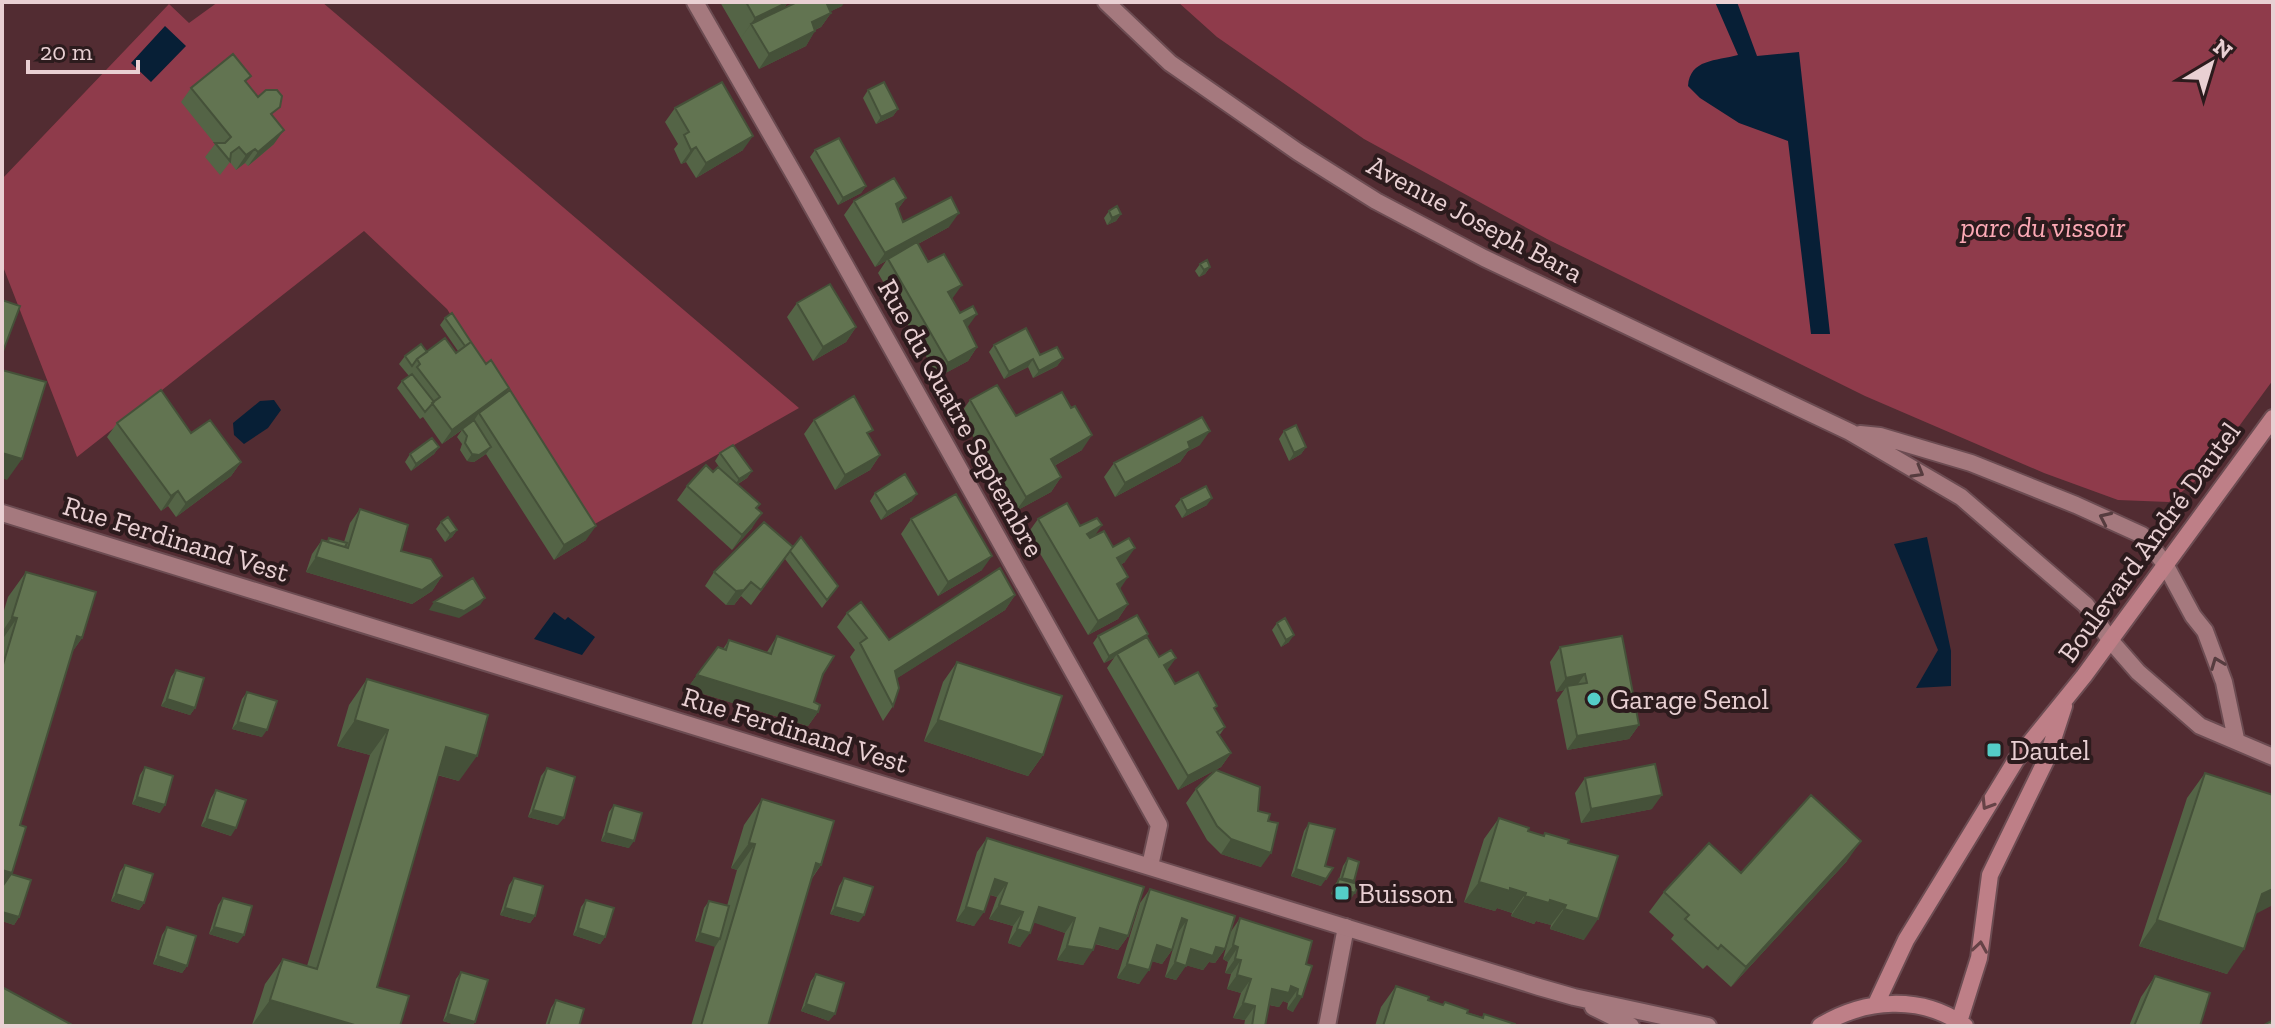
<svg xmlns="http://www.w3.org/2000/svg" width="2275" height="1028" font-family="'Zilla Slab',serif">
	<style>
		.green { fill: #8f3b4b }
		.water { fill: #071f36 }
		.lines { fill: none; stroke-linecap: round; stroke-linejoin: round }
		.minor-casing { stroke: #6c4c52; stroke-width: 20 }
		.tertiary-casing { stroke: #6c4c52; stroke-width: 20 }
		.secondary-casing { stroke: #6c4c52; stroke-width: 20 }
		.minor { stroke: #a5797e; stroke-width: 16 }
		.tertiary { stroke: #a5797e; stroke-width: 16 }
		.secondary { stroke: #be7f87; stroke-width: 16 }
		.wall { fill: #546446 }
		.shaded-wall { fill: #455139 }
		.building { fill: #627451; stroke: #455139; stroke-width: 2 }
		.oneway { stroke: #563c3f }
		.oneway2 { stroke: #664347 }
		.poi-dot { fill: #54cdc7; stroke: #2c1b1d; stroke-width: 3 }
		.labels { text-anchor: middle; dominant-baseline: central; stroke-width: 8; stroke-linejoin: round; paint-order: stroke }
		.street-label { font-size: 28px; fill: #e9d0d3; stroke: #2c1b1d }
		.park-label { font-size: 28px; font-style: italic; fill: #fca9b5; stroke: #2c1b1d }
		.poi-label { font-size: 28px; fill: #e9d0d3; stroke: #2c1b1d; text-anchor: start }
	</style>
	<rect width="100%" height="100%" fill="#522c32"/>
	<path class="green" d="M218 2H322L799 408 586 529 447 309 364 231 77 457 2 264V179L169 4 189 23Z
		M1178 2H2273V380L2204 474 2169 502 2118 500 2044 473 1865 396 1547 239 1364 139 1217 37Z"/>
	<path class="water" d="M1715 2H1737L1757 56 1799 52 1830 334H1811L1788 141 1739 123 1700 98 1688 86C1690 59 1716 61 1738 55Z
		M165 26 186 46 151 82 131 63Z
		M274 400 281 410 268 428 244 444 234 435 233 423 260 401Z
		M1927 537 1951 651V686L1916 688 1938 650 1894 544Z
		M554 612 565 620 568 617 595 637 582 655 534 639Z"/>
	<g class="lines">
		<g class="minor-casing">
			<path id="minor" d="M695 2 799 183 1159 825 1150 866
				M2165 564 2193 616 2205 631 2224 682 2236 739
				M2110 640 2138 672 2200 726 2273 757
				M1327 1026 1346 927"/>
		</g>
		<g class="tertiary-casing">
			<path id="tertiary" d="M1106 2 1170 63 1298 152 1376 201 1484 258 1850 432 1961 497 2086 605 2110 640
				M1860 434 1880 436 1971 463 2076 505 2142 535 2165 564
				M2 513 1539 987 1574 997 1708 1026
				M1593 1007 1631 1026"/>
		</g>
		<g class="secondary-casing">
			<path id="secondary" d="M1876 1004 1906 940 2016 760 2084 676 2273 418
				M1959 1022 1979 958 1990 875 2047 758 2064 706
				M1820 1026C1864 999 1921 994 1965 1026"/>
		</g>
		<use href="#minor" class="minor"/>
		<use href="#tertiary" class="tertiary"/>
		<use href="#secondary" class="secondary"/>
	</g>
	<path class="wall" d="M720 2H788L784 8 842 6 831 11V13L821 27 815 30 806 46 759 69Z
		M246 82 273 116 274 144 248 166 245 163 236 170 230 162 220 175 205 157 215 144 181 102 191 88Z
		M868 90 898 109 893 116 876 124 863 98Z
		M675 108 743 150 696 178 686 162 681 164 674 149 678 144 665 122Z
		M815 150 866 186 861 193 838 205 810 157Z
		M906 198 898 209 903 222 949 227 918 244 952 299 977 347 968 361 938 377 878 273 886 261 875 267 844 215 854 201Z
		M1109 211 1121 214 1116 221 1107 225 1104 218Z
		M1200 264 1210 267 1205 274 1199 277 1195 271Z
		M797 303 856 327 846 342 813 361 787 317Z
		M445 318 471 342 486 364 509 388 505 394 586 540 554 560 486 454 474 462 467 461 460 450 462 444 457 437 462 430 442 444 423 417 420 419 397 388 402 381 409 376 399 364 405 356 427 352 456 353 458 351 440 325Z
		M994 345 1040 355 1063 358 1057 366 1033 378 1028 367 1004 379 989 352Z
		M970 400 1016 416 1082 450 1054 466 1061 477 1051 492 1016 511 960 414Z
		M814 420 869 436 880 455 870 470 835 490 804 434Z
		M117 423 191 433 241 462 231 476 176 517 168 506 161 511 107 437Z
		M1284 431 1306 447 1301 454 1289 461 1279 439Z
		M1200 445 1188 451 1180 462 1115 497 1104 477 1114 463Z
		M439 447 434 454 411 471 405 462 410 454Z
		M720 453 752 471 747 478 738 484 757 509 752 528 732 550 677 500 687 486 713 472 722 471 715 461Z
		M875 493 912 501 881 520 870 501Z
		M1181 499 1207 505 1182 518 1175 506Z
		M360 509 401 551 442 576 432 591 412 604 306 572 312 554 322 540 327 541 329 538 344 542 350 523Z
		M911 519 982 570 938 596 901 534Z
		M1038 519 1080 526 1094 536 1113 547 1125 562 1120 565V589L1128 604 1118 619 1088 635 1028 533Z
		M441 522 457 530 452 537 445 542 436 529Z
		M801 537 838 586 822 608 785 559Z
		M793 547 751 605 741 596 734 605H726L705 586 714 572Z
		M26 572 82 638 72 652 20 825 11 874 19 917 14 925 2 921V617L8 597Z
		M1015 595 1005 610 897 678 893 706 883 721 850 657 855 650 837 627 847 613 889 640Z
		M1277 623 1289 642 1281 647 1272 630Z
		M1148 634 1146 638 1175 684 1215 710 1225 727 1219 736 1231 753 1221 767 1178 790 1107 668 1114 658 1104 663 1093 643 1098 636Z
		M777 636 823 674 814 702 818 712 808 726 687 689 697 675 723 649 729 640 767 652Z
		M1560 647 1639 725 1629 739 1567 750 1557 700 1564 690 1556 692 1550 662Z
		M957 662 1043 755 1028 776 924 741 943 682Z
		M176 670 195 708 190 715 161 706 171 677Z
		M367 679 459 781 437 775 377 987 252 1025 265 984 283 959 307 966 370 755 337 746 349 705Z
		M247 692 262 737 232 729 242 699Z
		M145 767 160 813 132 804 140 775Z
		M547 768 558 825 528 817 541 776Z
		M2205 773 2256 914 2227 974 2139 946 2187 798Z
		M1585 778 1652 809 1581 823 1575 793Z
		M1196 789 1258 811 1268 821 1261 867 1221 854 1207 840 1186 803Z
		M216 790 231 836 201 826 211 798Z
		M762 799 821 865 811 880 768 1026H691L715 946 695 941 704 908 709 901 727 906 737 870 731 868 744 825Z
		M614 805 629 848 601 841 609 812Z
		M1499 818 1528 831 1543 836 1545 833 1568 843 1584 940 1550 929 1551 925 1536 921 1534 924 1511 916 1512 913 1497 908 1495 911 1464 902 1484 839Z
		M1309 823 1325 866 1321 886 1291 876 1304 831Z
		M987 838 1128 936 1118 950 1095 944 1083 965 1057 960 1065 933 1034 922 1020 947 1008 943 1013 926 989 919 997 897 990 895 974 926 956 921 977 852Z
		M1348 858 1354 881 1350 900 1331 894 1334 886 1339 879 1343 866Z
		M1847 861 1731 987 1707 965 1703 969 1671 939 1674 935 1649 912 1664 892 1741 873Z
		M125 865 144 903 139 910 111 901 120 872Z
		M514 878 535 916 530 923 500 915 509 885Z
		M844 878 859 922 830 914 839 886Z
		M1150 889 1225 949 1215 963 1209 962 1203 970 1186 965 1176 980 1165 977 1177 934 1172 950 1162 964 1152 961 1139 984 1117 978 1140 903Z
		M223 898 238 943 209 934 218 905Z
		M586 900 605 937 600 944 573 935 581 907Z
		M1240 918 1312 941 1293 1012 1287 1009 1288 1003 1283 1001 1279 1007 1269 1005 1265 1026H1244L1245 1020 1233 1018 1241 993 1227 989 1231 974 1225 973 1228 962 1223 959 1230 933Z
		M167 927 187 966 182 973 153 964 162 935Z
		M461 972 475 1022 472 1026H459L443 1021 456 979Z
		M816 974 829 1021 801 1011 811 981Z
		M2155 976 2200 1026H2129L2141 997Z
		M1396 986 1428 1000 1482 1017 1484 1014 1515 1026H1375L1381 1007Z
		M556 1000 579 1026H545L551 1008Z"/>
	<path class="shaded-wall" d="M788 2 774 22 751 24 741 38 755 18Z
		M830 2H845L842 6 817 18 827 4Z
		M831 13 821 27 802 36 812 22Z
		M815 31 806 46 759 69 769 54Z
		M898 109 893 116 876 124 881 117Z
		M284 130 274 144 248 166 258 152Z
		M753 136 743 150 696 178 706 163Z
		M696 147 686 162 681 164 691 150Z
		M255 149 245 163 236 170 246 155Z
		M866 186 861 193 838 205 843 198Z
		M906 198 896 212V204Z
		M959 213 949 227 888 260V259L886 261 875 267 885 253Z
		M1121 214 1116 221 1107 225 1112 218Z
		M1210 267 1205 274 1199 277 1204 270Z
		M962 285 952 299 948 292Z
		M977 314 967 328 964 321Z
		M856 327 846 342 813 361 823 347Z
		M977 347 968 361 938 377 948 363Z
		M1063 358 1057 366 1033 378 1039 371Z
		M1033 359 1028 367 1004 379 1009 372Z
		M509 388 499 403 479 413 473 422 442 444 452 430Z
		M1210 431 1200 445 1188 451 1180 462 1115 497 1125 483 1188 442Z
		M1092 435 1082 450 1041 473 1051 459Z
		M439 447 434 454 411 471 416 464Z
		M491 447 486 454 474 462 467 461 472 454Z
		M1306 447 1301 454 1289 461 1294 453Z
		M2 453 22 459 7 480 2 478Z
		M880 455 870 470 835 490 845 475Z
		M241 462 231 476 176 517 186 503Z
		M752 471 747 478 734 486 739 479Z
		M1061 477 1051 492 1016 511 1026 497Z
		M178 491 168 506 161 511 171 496Z
		M917 494 912 501 881 520 887 512Z
		M1212 498 1207 505 1182 518 1187 511Z
		M762 513 752 528 732 550 742 535Z
		M1102 525 1092 540 1087 534Z
		M596 526 586 540 554 560 564 545Z
		M457 530 452 537 445 542 450 534Z
		M1135 548 1125 562 1107 573 1117 558Z
		M992 556 982 570 938 596 948 582Z
		M316 557 442 576 432 591 412 604 306 572Z
		M1128 577 1118 592 1117 584Z
		M751 582 734 605H726L736 591Z
		M1015 595 1005 610 885 686 895 671Z
		M485 598 480 605 459 618 429 610 434 602Z
		M1128 604 1118 619 1088 635 1098 621Z
		M12 617 17 618 2 640V632Z
		M1148 634 1143 642 1117 654 1114 658 1104 663 1109 656Z
		M1294 635 1289 642 1281 647 1286 640Z
		M77 636 82 638 64 664Z
		M1176 658 1166 672 1164 665Z
		M1585 674 1575 688 1567 686 1564 690 1556 692 1566 678Z
		M697 675 818 712 808 726 687 689Z
		M167 699 195 708 190 715 161 706Z
		M355 720 388 730 370 755 337 746Z
		M938 720 1043 755 1028 776 924 741Z
		M238 722 267 730 262 737 232 729Z
		M1639 725 1629 739 1567 750 1577 736Z
		M446 747 477 756 459 781 428 772Z
		M1231 753 1221 767 1178 790 1188 776Z
		M1662 795 1652 809 1581 823 1591 809Z
		M137 797 165 805 160 813 132 804Z
		M533 810 564 818 558 825 528 817Z
		M207 819 236 828 231 836 201 826Z
		M606 833 634 841 629 848 601 841Z
		M1231 839 1271 853 1261 867 1221 854Z
		M1861 841 1847 861 1731 987 1746 967Z
		M749 843 755 844 737 870 731 868Z
		M816 863 821 865 803 890Z
		M1296 869 1326 879 1321 886 1291 876Z
		M2 870 12 873 2 887Z
		M995 879 1007 883 997 897 985 893Z
		M1479 882 1510 888 1526 893 1512 913 1497 908 1495 911 1464 902Z
		M1336 887 1355 893 1350 900 1331 894Z
		M2273 889V905L2244 920 2262 894Z
		M116 894 144 903 139 910 111 901Z
		M1525 896 1550 900 1566 905 1551 925 1536 921 1534 924 1511 916Z
		M999 905 1023 912 1013 926 989 919Z
		M835 907 864 915 859 922 830 914Z
		M966 907 984 912 974 926 956 921Z
		M1039 907 1075 918 1065 933 1029 921Z
		M505 908 535 916 530 923 500 915Z
		M1564 909 1598 919 1584 940 1550 929Z
		M2 912 19 917 14 925 2 921Z
		M1182 918 1187 920 1177 934Z
		M2157 920 2244 949 2227 974 2139 946Z
		M214 927 244 935 238 943 209 934Z
		M578 928 605 937 600 944 573 935Z
		M1100 928 1128 936 1118 950 1090 942Z
		M1017 929 1030 933 1020 947 1008 943Z
		M700 933 720 939 715 947 695 941Z
		M1157 945 1172 950 1162 964 1147 960Z
		M1233 945 1238 947 1228 962 1223 959Z
		M1067 946 1093 950 1083 965 1057 960Z
		M1216 947 1225 949 1215 963 1209 962 1203 970 1181 964 1191 949Z
		M158 956 187 966 182 973 153 964Z
		M1235 959 1241 960 1231 974 1225 973Z
		M1175 962 1186 966 1176 980 1165 977Z
		M1127 964 1149 970 1139 984 1117 978Z
		M1237 975 1251 979 1241 993 1227 989Z
		M1291 986 1298 989 1288 1003 1283 1001 1279 1007 1262 1003 1272 989Z
		M1297 995 1302 997 1293 1012 1287 1009Z
		M270 1000 358 1026 252 1025Z
		M1243 1003 1255 1006 1245 1020 1233 1018Z
		M806 1004 835 1014 829 1021 801 1011Z
		M448 1014 475 1022 472 1026H459L443 1021Z"/>
	<path class="building" d="M746 2H788L755 18Z
		M797 2H830L827 4 831 13 812 22 815 31 769 54 751 24Z
		M233 54 251 76 245 81 258 97 266 90H277L282 96 280 107 271 114 284 130 258 152 255 149 246 155 239 147 231 153 230 161 215 143H225L231 137 191 88Z
		M722 82 753 136 706 163 696 147 691 150 684 135 689 132 675 108Z
		M884 82 898 109 881 117 868 90Z
		M839 138 866 186 843 198 815 150Z
		M894 178 906 198 896 204 903 222 951 197 959 213 885 253 854 201Z
		M1117 206 1121 214 1112 218 1109 211Z
		M917 242 928 262 944 254 962 285 948 292 960 313 973 306 977 314 964 321 977 347 948 363 888 259Z
		M1207 260 1210 267 1204 270 1200 264Z
		M830 284 856 327 823 347 797 303Z
		M2 300 20 306 2 354Z
		M452 313 471 342 465 346 445 318Z
		M1026 328 1040 355 1057 347 1063 358 1039 371 1033 359 1009 372 994 345Z
		M445 338 456 353 471 342 486 364 491 360 509 388 452 430 432 403 440 397 417 367 420 364 417 359Z
		M421 344 427 352 417 359 412 366 405 356Z
		M2 370 46 382 22 459 2 453Z
		M412 374 434 402 425 412 402 381Z
		M997 385 1016 416 1062 392 1071 408 1075 406 1092 435 1051 459 1061 477 1026 497 970 400Z
		M161 390 191 433 210 420 241 462 186 503 178 491 171 496 117 423Z
		M510 390 596 526 564 545 479 413Z
		M854 396 873 430 867 433 880 455 845 475 814 420Z
		M1202 417 1210 431 1188 442 1190 448 1125 483 1114 463Z
		M474 420 491 447 479 455 472 454 465 443 467 436 462 429Z
		M1296 425 1306 447 1294 453 1284 431Z
		M432 438 439 447 416 464 410 454Z
		M733 445 752 471 739 479 720 453Z
		M706 465 713 472 718 467 760 504 756 508 762 513 742 535 687 486Z
		M905 474 917 494 887 512 875 493Z
		M1206 486 1212 498 1187 511 1181 499Z
		M956 494 992 556 948 582 911 519Z
		M1067 503 1080 526 1097 518 1102 525 1087 534 1090 538 1104 531 1113 547 1129 538 1135 548 1117 558 1128 577 1117 584 1128 604 1098 621 1038 519Z
		M360 509 408 525 401 551 431 559 442 576 422 590 316 557 322 540 348 548Z
		M448 517 457 530 450 534 441 522Z
		M764 522 793 547 761 590 751 582 744 590 736 591 714 572Z
		M801 537 838 586 827 600 790 551Z
		M329 538 347 543 345 547 328 542Z
		M1000 568 1015 595 895 671 899 688 893 706 860 643 867 638 847 613 861 602 889 640Z
		M26 572 96 592 82 638 77 636 20 825 26 827 12 873 2 870V668L17 618 12 617Z
		M473 578 485 598 464 611 434 602Z
		M1137 615 1148 634 1109 656 1098 636Z
		M1285 618 1294 635 1286 640 1277 623Z
		M777 636 834 656 823 674 814 702 820 705 818 712 697 675 718 647 726 650 729 640 771 654Z
		M1622 636 1639 725 1577 736 1567 686 1587 683 1585 674 1566 678 1560 647Z
		M1147 637 1159 657 1171 650 1176 658 1164 665 1175 684 1198 672 1217 706 1214 708 1225 727 1217 732 1231 753 1188 776 1117 654Z
		M957 662 1062 696 1043 755 938 720Z
		M176 670 204 678 195 708 167 699Z
		M367 679 488 715 477 756 446 747 377 987 409 996 400 1026H358L270 1000 283 959 317 969 388 730 355 720Z
		M247 692 277 701 267 730 238 722Z
		M1655 764 1662 795 1591 809 1585 778Z
		M145 767 173 776 165 805 137 797Z
		M547 768 575 777 564 818 533 810Z
		M1216 770 1260 787 1258 811 1270 814 1268 821 1278 823 1271 853 1231 839 1217 826 1196 789Z
		M2205 773 2273 795V889L2262 894 2244 949 2157 920Z
		M216 790 246 800 236 828 207 819Z
		M1811 795 1861 841 1746 967 1721 945 1718 949 1685 919 1689 915 1664 892 1709 843 1741 873Z
		M762 799 834 821 821 865 816 863 768 1026H701L755 844 749 843Z
		M614 805 642 813 634 841 606 833Z
		M1499 818 1529 828 1528 831 1544 836 1545 833 1569 840 1568 843 1618 856 1598 919 1564 909 1566 905 1550 900 1549 903 1525 896 1526 893 1510 888V891L1479 882Z
		M1309 823 1335 829 1325 866 1333 868 1326 879 1296 869Z
		M987 838 1144 887 1128 936 1100 928 1093 950 1067 946 1075 918 1039 907 1030 933 1017 929 1023 912 999 905 1007 883 995 879 984 912 966 907Z
		M1348 858 1359 862 1354 881 1342 878Z
		M125 865 153 874 144 903 116 894Z
		M11 874 31 880 19 917 2 912V887Z
		M514 878 543 886 535 916 505 908Z
		M844 878 873 887 864 915 835 907Z
		M1339 879 1358 884 1355 893 1336 887Z
		M1150 889 1235 916 1225 949 1216 947 1213 956 1191 949 1186 966 1175 962 1187 920 1182 918 1172 950 1157 945 1149 970 1127 964Z
		M223 898 252 906 244 935 214 927Z
		M586 900 614 908 605 937 578 928Z
		M709 901 729 906 720 939 700 933Z
		M1240 918 1312 941 1306 964 1312 966 1302 997 1297 995 1298 989 1291 986 1289 993 1272 989 1265 1026H1252L1255 1006 1243 1003 1251 979 1237 975 1241 960 1235 959 1238 947 1233 945Z
		M167 927 196 936 187 966 158 956Z
		M461 972 488 980 475 1022 448 1014Z
		M816 974 844 983 835 1014 806 1004Z
		M2155 976 2210 993 2200 1026H2134Z
		M1396 986 1429 997 1428 1000 1443 1005 1445 1002 1468 1010 1467 1013 1483 1018 1484 1014 1515 1024V1026H1383Z
		M2 987 74 1026H2Z
		M556 1000 584 1009 579 1026H548Z
		M2273 1020V1026H2264V1025Z"/>
	<defs><path id="oneway-chevron" d="M-2-3.5L2.5 0L-2 3.5" fill="none" stroke-width="1.6" stroke-linecap="round" stroke-linejoin="round" transform="scale(2)"/></defs>
	<g class="oneway">
		<use href="#oneway-chevron" transform="translate(1918 472) rotate(30)"/>
		<use href="#oneway-chevron" transform="translate(2105 518) rotate(-155)"/>
		<use href="#oneway-chevron" transform="translate(2217 663) rotate(-111)"/>
	</g>
	<g class="oneway2">
		<use href="#oneway-chevron" transform="translate(1987 804) rotate(122)"/>
		<use href="#oneway-chevron" transform="translate(1980 947) rotate(-81)"/>
	</g>
	<g class="poi-dot">
		<circle cx="1594" cy="699" r="8"/>
		<rect x="1986" y="742" width="16" height="16" rx="4"/>
		<rect x="1334" y="885" width="16" height="16" rx="4"/>
	</g>
	<g class="labels">
		<g class="street-label">
			<text transform="translate(1475 219) rotate(28)">Avenue Joseph Bara</text>
			<text transform="translate(961 418) rotate(61)">Rue du Quatre Septembre</text>
			<text transform="translate(176 539) rotate(17)">Rue Ferdinand Vest</text>
			<text transform="translate(2149 542) rotate(-54)">Boulevard André Dautel</text>
			<text transform="translate(795 730) rotate(17)">Rue Ferdinand Vest</text>
		</g>
		<g class="park-label">
			<text x="2043" y="227">parc du vissoir</text>
		</g>
		<g class="poi-label">
			<text x="1610" y="699">Garage Senol</text>
			<text x="2010" y="750">Dautel</text>
			<text x="1358" y="893">Buisson</text>
		</g>
	</g>
	<rect width="2275" height="1028" fill="none" stroke="#e9d0d3" stroke-width="8"/>
	<g transform="translate(2211 64) rotate(38)" stroke="#2c1b1d" stroke-width="6" paint-order="stroke">
	<path d="M0-6L14 30L0 20L-14 30Z" fill="#e9d0d3"/>
	<text y="-12" font-size="22" font-weight="bold" text-anchor="middle" fill="#e9d0d3">N</text>
	</g>
	<path d="M28 60v12h110v-12" fill="none" stroke="#e9d0d3" stroke-width="4"/>
	<text x="40" y="60" font-size="24" fill="#e9d0d3" stroke="#2c1b1d" stroke-width="6" paint-order="stroke">20 m</text>
</svg>
